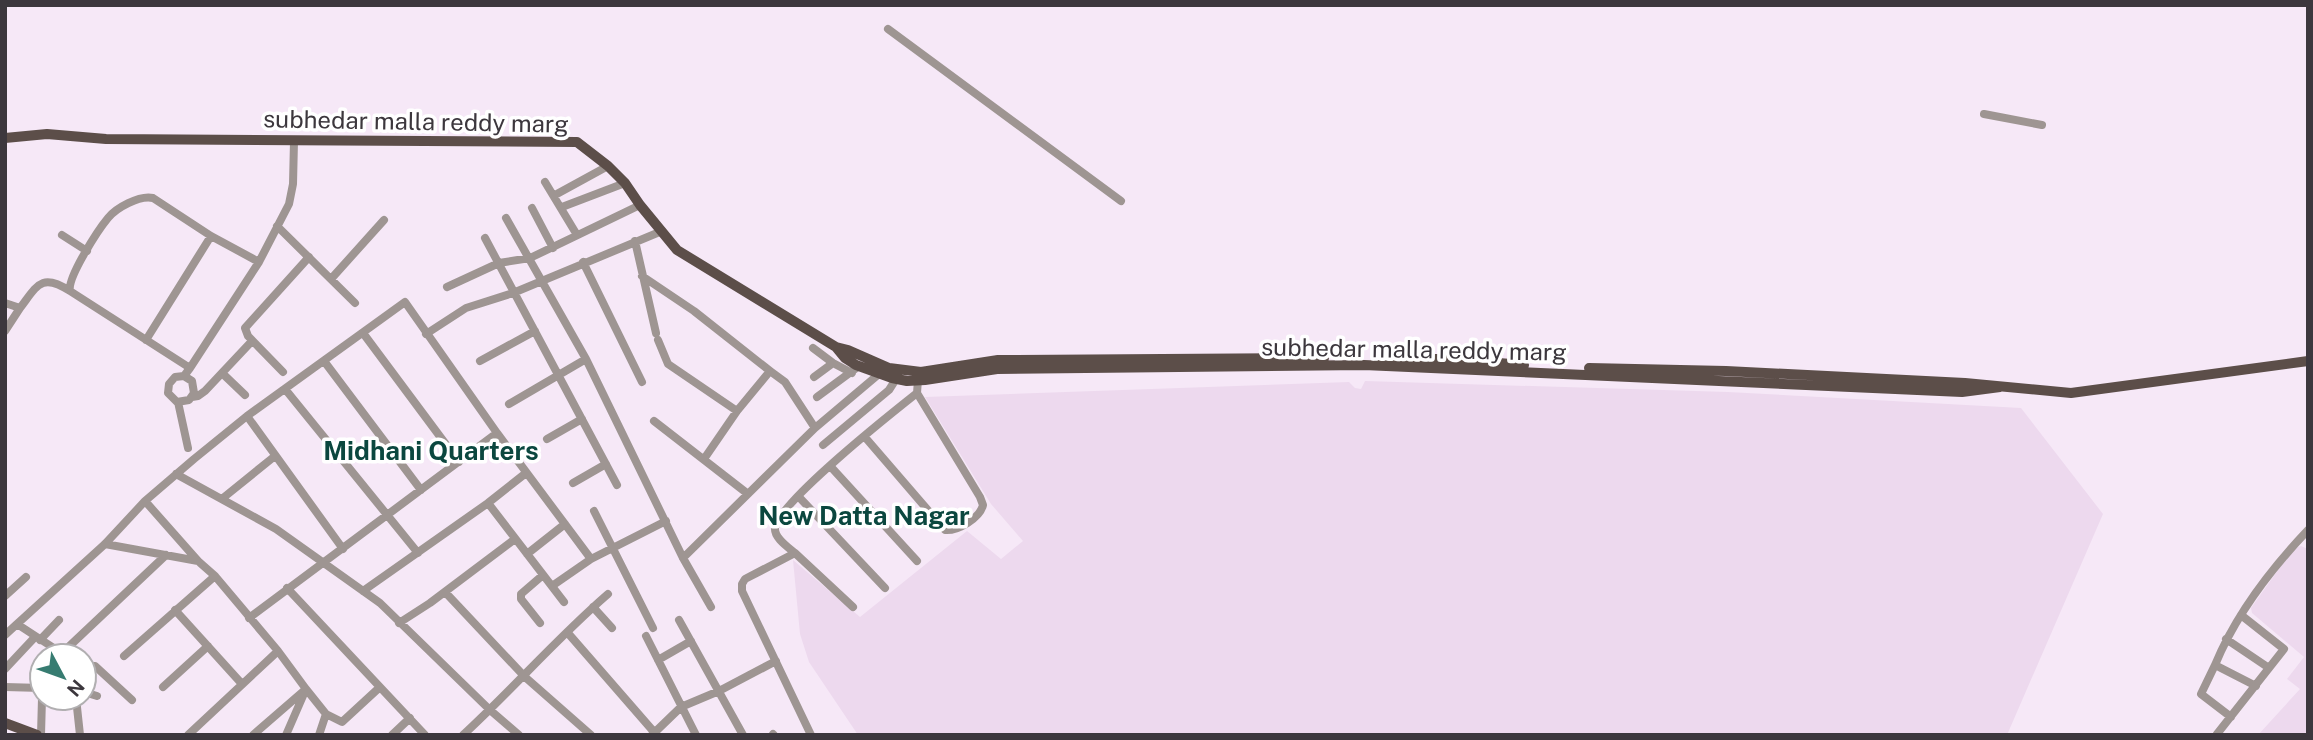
<svg xmlns="http://www.w3.org/2000/svg" width="2313" height="740" font-family="'Public Sans',sans-serif">
	<style>
		.built { fill: #edd9ee }
		.lines { fill: none; stroke-linecap: round; stroke-linejoin: round }
		.minor { stroke: #9e9592; stroke-width: 8 }
		.major { stroke: #5c4e49; stroke-width: 10 }
		.labels { text-anchor: middle; dominant-baseline: central; stroke-width: 7; stroke-linejoin: round; paint-order: stroke }
		.street-label { font-size: 24px; fill: #3c373d; stroke: #fff }
		.neighbourhood-label { font-size: 26px; font-weight: bold; fill: #0b473f; stroke: #fff }
	</style>
	<rect width="100%" height="100%" fill="#f6e8f7"/>
	<path class="built" d="M1365 381 1728 392 2021 408 2103 514 2007 735H858L809 662 800 634 793 560 860 617 967 531 1001 559 1023 541 991 504 925 397 1349 382 1355 388 1361 389Z
		M2301 546 2308 549V735H2258L2300 689 2287 679 2304 657 2252 613 2251 608 2293 549Z"/>
	<g class="lines">
		<path class="minor" d="M888 29 1121 201
			M1984 114 2042 125
			M545 182 577 235
			M555 195 608 166
			M562 207 625 183
			M532 208 553 248
			M506 218 586 359 683 558 711 607
			M277 226 355 303
			M62 235 87 251
			M485 238 617 485
			M635 241 656 333
			M583 262 642 382
			M642 276 694 311 770 371 737 411 704 459
			M331 279 384 220
			M447 287 499 263 530 258 640 205
			M5 303 20 308C37 286 41 272 70 291
			M5 331 20 308
			M363 333 459 462
			M426 334 466 308 513 293 662 231
			M146 340 211 236
			M658 340 668 364 737 411
			M813 348 833 363 852 373
			M324 361 421 490
			M480 361 535 331
			M190 368 70 291C67 278 98 230 108 218 116 208 139 195 153 198L211 236 259 262
			M770 371 785 382 815 428
			M283 372 248 336 245 328 309 257
			M222 373 245 395
			M184 376 192 381 194 393 189 400 177 402 168 393 169 384 175 377 184 376 190 368 259 262 289 204 293 184 294 141
			M814 377 833 363
			M285 389 418 553
			M192 397 198 396 205 391 252 341
			M817 397 859 366
			M178 402 188 448
			M509 404 586 359
			M247 416 343 549
			M654 421 748 494
			M864 436 945 530C958 531 980 518 983 505L980 497 917 393
			M547 439 582 419
			M823 445 889 390 896 379
			M831 467 917 561
			M176 474 276 529 380 603 490 710 519 735
			M573 483 606 464
			M798 496 885 588
			M223 498 275 456
			M145 501 198 561
			M488 503 564 602
			M594 511 653 628
			M105 544 198 561 215 576 278 651 306 689 286 735
			M795 553 853 607
			M527 554 565 524
			M683 558 815 428 879 374
			M552 586 591 559 666 521
			M287 588 425 735
			M363 591 488 503 526 473
			M445 592 525 677 591 735
			M5 596 26 577
			M593 607 612 628
			M175 610 242 684
			M249 618 497 433
			M679 620 743 735
			M399 623 430 603 515 539
			M540 623 521 599V594L543 575
			M567 632 654 732
			M5 635 17 624
			M646 636 696 735
			M2226 639 2269 668
			M40 640 59 620
			M61 654 166 555
			M66 656 17 624 105 544 145 501 194 459 247 416 405 302 497 433 591 559
			M124 656 215 576
			M658 660 691 641
			M2215 665 2201 694 2231 717
			M85 667 95 666 132 700
			M5 669 35 637
			M2256 686 2215 665C2236 614 2270 570 2308 530
			M5 687 42 688
			M163 687 208 646
			M84 692 97 696
			M76 698 80 735
			M773 734 774 735
			M2217 734 2284 649 2241 615
			M41 735 42 698
			M188 735 278 651
			M253 735 306 689 326 714 342 722 380 687
			M319 735 326 714
			M392 735 410 718
			M463 735C513 689 557 638 608 594
			M652 735 681 707 719 691 776 661
			M811 735 742 591V584L745 579 795 553C788 547 774 538 775 528 778 503 893 412 917 393L918 380"/>
		<path class="major" d="M5 138 47 134 106 139 577 142 608 166 625 183 640 205 677 250 836 347 845 358 856 365 892 378 907 381 925 380 997 369 1364 365 1962 392 2000 387
			M836 347 848 350 889 368 921 372 998 360 1324 358
			M1379 359H1447L1524 365
			M1589 368 1726 371 1965 383 2071 393 2308 361
			M5 723 37 735"/>
	</g>
	<g class="labels">
		<g class="street-label">
			<text transform="translate(416 121) rotate(1)">subhedar malla reddy marg</text>
			<text transform="translate(1414 349) rotate(1)">subhedar malla reddy marg</text>
		</g>
		<g class="neighbourhood-label">
			<text x="431" y="450">Midhani Quarters</text>
			<text x="864" y="515">New Datta Nagar</text>
		</g>
	</g>
	<rect width="2313" height="740" fill="none" stroke="#3c373d" stroke-width="14"/>
	<g transform="translate(63 677) rotate(131)"><circle r="33" fill="#ffffff" stroke="#b1afb1" stroke-width="2"/>
	<path d="M0-5L12 26L0 18L-12 26Z" fill="#377c71"/>
	<text y="-10" font-size="19" font-weight="bold" text-anchor="middle" fill="#3c373d">N</text>
	</g>
</svg>
